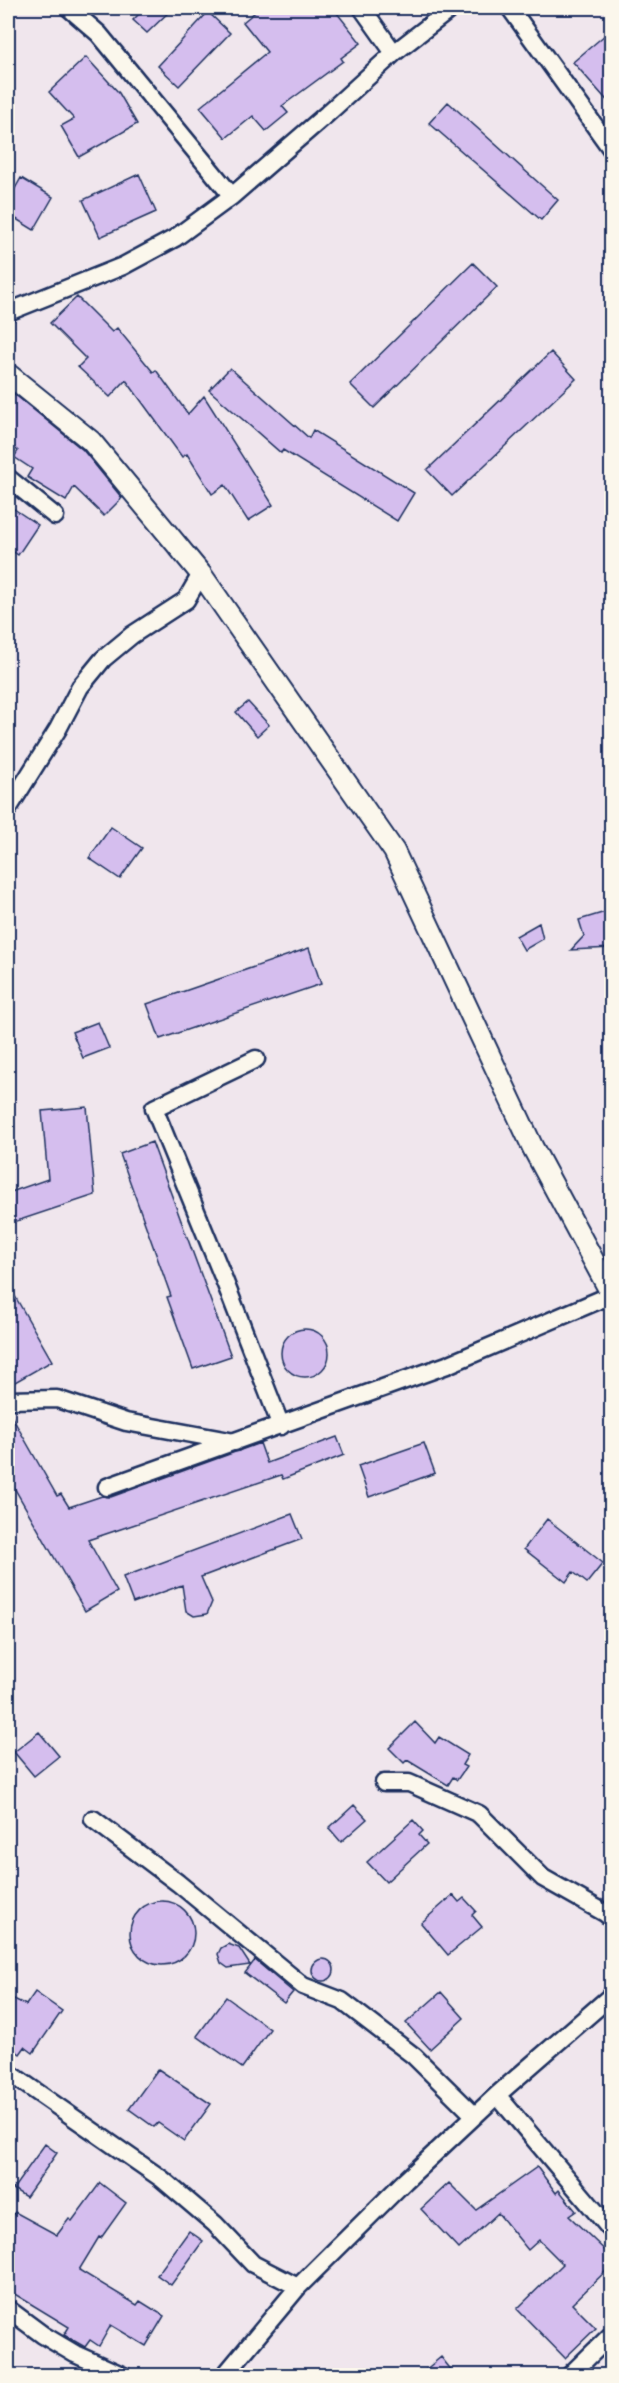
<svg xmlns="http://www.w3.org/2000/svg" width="619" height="2383" font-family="Itim,sans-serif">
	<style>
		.building { fill: #d5beee; stroke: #1b2f5e; stroke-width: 1.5 }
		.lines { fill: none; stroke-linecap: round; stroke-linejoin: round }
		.minor-casing { stroke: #1b2f5e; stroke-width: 21 }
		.tertiary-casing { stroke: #1b2f5e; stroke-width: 24 }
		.minor { stroke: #fbf7ec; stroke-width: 16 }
		.tertiary { stroke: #fbf7ec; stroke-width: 20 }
	</style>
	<rect width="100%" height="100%" fill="#f0e6ed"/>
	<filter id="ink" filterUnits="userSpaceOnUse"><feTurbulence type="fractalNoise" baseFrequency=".0167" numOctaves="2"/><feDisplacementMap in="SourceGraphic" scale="12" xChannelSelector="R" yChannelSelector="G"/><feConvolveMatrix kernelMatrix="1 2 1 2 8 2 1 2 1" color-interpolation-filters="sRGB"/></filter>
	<g filter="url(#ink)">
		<path class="building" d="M145 8H173L147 33 133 20Z
			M260 8H333L361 43 341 58 343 61 282 106 288 113 266 131 253 116 226 138 200 107 267 52 243 22Z
			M208 12 230 33 179 86 158 66Z
			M612 29V106L573 62Z
			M86 57 119 93 137 124 79 157 61 126 74 119 49 92Z
			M448 102 558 200 541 220 429 123Z
			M139 174 156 212 100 237 83 200Z
			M21 178 53 197 34 230 8 214V201Z
			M473 263 497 287 374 408 350 384Z
			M77 297 112 332 117 328 153 372 156 370 188 414 204 396 273 505 248 521 225 485 212 494 187 454 182 457 126 380 110 397 78 367 86 359 50 323Z
			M551 352 576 379 452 496 427 470Z
			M230 368 309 438 313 430 414 493 397 521 283 450 281 453 209 390Z
			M8 389 83 450 122 498 104 516 74 487 66 501 27 477 32 469 14 457 18 451 8 443Z
			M8 505 38 525 18 555 8 548Z
			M248 702 269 725 257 736 236 712Z
			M111 827 142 848 120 879 89 858Z
			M612 910V948L571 950 584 936 579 920Z
			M539 923 543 939 524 950 516 936Z
			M309 948 321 984 160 1039 147 1004Z
			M98 1022 109 1048 83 1058 72 1032Z
			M87 1107 95 1195 8 1224V1193L48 1179 42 1111Z
			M152 1142 231 1356 193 1369 167 1297 171 1296 120 1154Z
			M8 1284 52 1361 8 1386Z
			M281 1353a24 24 0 1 1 48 0a24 24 0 1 1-48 0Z
			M8 1410 57 1496 61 1494 69 1507 102 1496 111 1497 260 1443 267 1463 337 1437 344 1455 283 1479 281 1475 88 1540 117 1592 85 1611 8 1477Z
			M424 1443 435 1473 369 1497 358 1466Z
			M292 1514 302 1539 201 1577 212 1602 207 1614 194 1616 186 1611 182 1585 133 1603 123 1577Z
			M547 1519 603 1563 587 1583 573 1572 566 1582 524 1549Z
			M415 1722 435 1743 439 1737 468 1755 462 1765 466 1767 457 1780 453 1777 448 1785 407 1760 404 1763 389 1748Z
			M39 1732 59 1756 34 1776 14 1752Z
			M354 1805 367 1819 341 1842 329 1828Z
			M413 1820 423 1831 419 1835 427 1844 386 1882 367 1862Z
			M453 1895 459 1902 464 1898 476 1911 472 1915 482 1927 448 1955 421 1923Z
			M130 1933a32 32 0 1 1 64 0a32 32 0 1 1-64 0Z
			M228 1944 239 1948 250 1965 228 1968 221 1963 218 1954 221 1948Z
			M312 1970a11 11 0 1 1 22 0a11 11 0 1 1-22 0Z
			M255 1960 293 1992 284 2003 245 1973Z
			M35 1992 62 2011 33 2053 25 2047 20 2054 8 2045V1996L26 2005Z
			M441 1992 464 2018 430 2049 406 2023Z
			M226 1997 270 2029 242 2068 197 2036Z
			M158 2069 211 2104 184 2141 158 2123 154 2127 129 2109Z
			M45 2144 57 2153 26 2197 13 2189Z
			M537 2167 556 2193 559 2190 576 2211 569 2216 612 2257V2265L572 2304 596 2328 565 2358 517 2309 563 2264 539 2240 528 2250 498 2213 459 2249 421 2209 449 2183 476 2210Z
			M100 2183 126 2203 101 2238 99 2237 79 2270 137 2305 140 2301 164 2316 146 2346 111 2325 99 2346 90 2340 85 2347 64 2335 69 2327 8 2290V2225L15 2212 57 2235 69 2219 72 2221Z
			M189 2231 203 2241 171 2285 157 2275Z
			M441 2357 456 2376H418Z"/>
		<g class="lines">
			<g class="minor-casing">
				<path id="minor" d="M69 8 99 34 232 196
					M362 8 394 53
					M510 8 612 150
					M8 312 123 266 175 238 232 196 327 114 394 53 452 8
					M8 478 55 516
					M8 809 58 729 80 687 103 659 132 635 186 600 201 574
					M256 1059 154 1108 223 1277 281 1426
					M8 1400 57 1399 126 1422 235 1442
					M107 1487 447 1365 611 1295
					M384 1783H409L479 1814 543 1878 605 1913 612 1919
					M93 1819 178 1883 303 1986 342 2001 414 2056 475 2116
					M8 2072 162 2179 215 2224 253 2264 298 2287
					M497 2095 612 2231
					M8 2309 43 2335 75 2354 124 2376
					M224 2376 298 2287 405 2181 497 2095 612 1995
					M569 2376 612 2334"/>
			</g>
			<g class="tertiary-casing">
				<path id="tertiary" d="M8 374 91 441 201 574 394 851 533 1148 612 1295"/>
			</g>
			<use href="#minor" class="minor"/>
			<use href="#tertiary" class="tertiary"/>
		</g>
	</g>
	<rect width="619" height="2383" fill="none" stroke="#fbf7ec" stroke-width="30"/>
	<rect x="15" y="15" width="589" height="2353" fill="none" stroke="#1b2f5e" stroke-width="2" filter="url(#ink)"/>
</svg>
